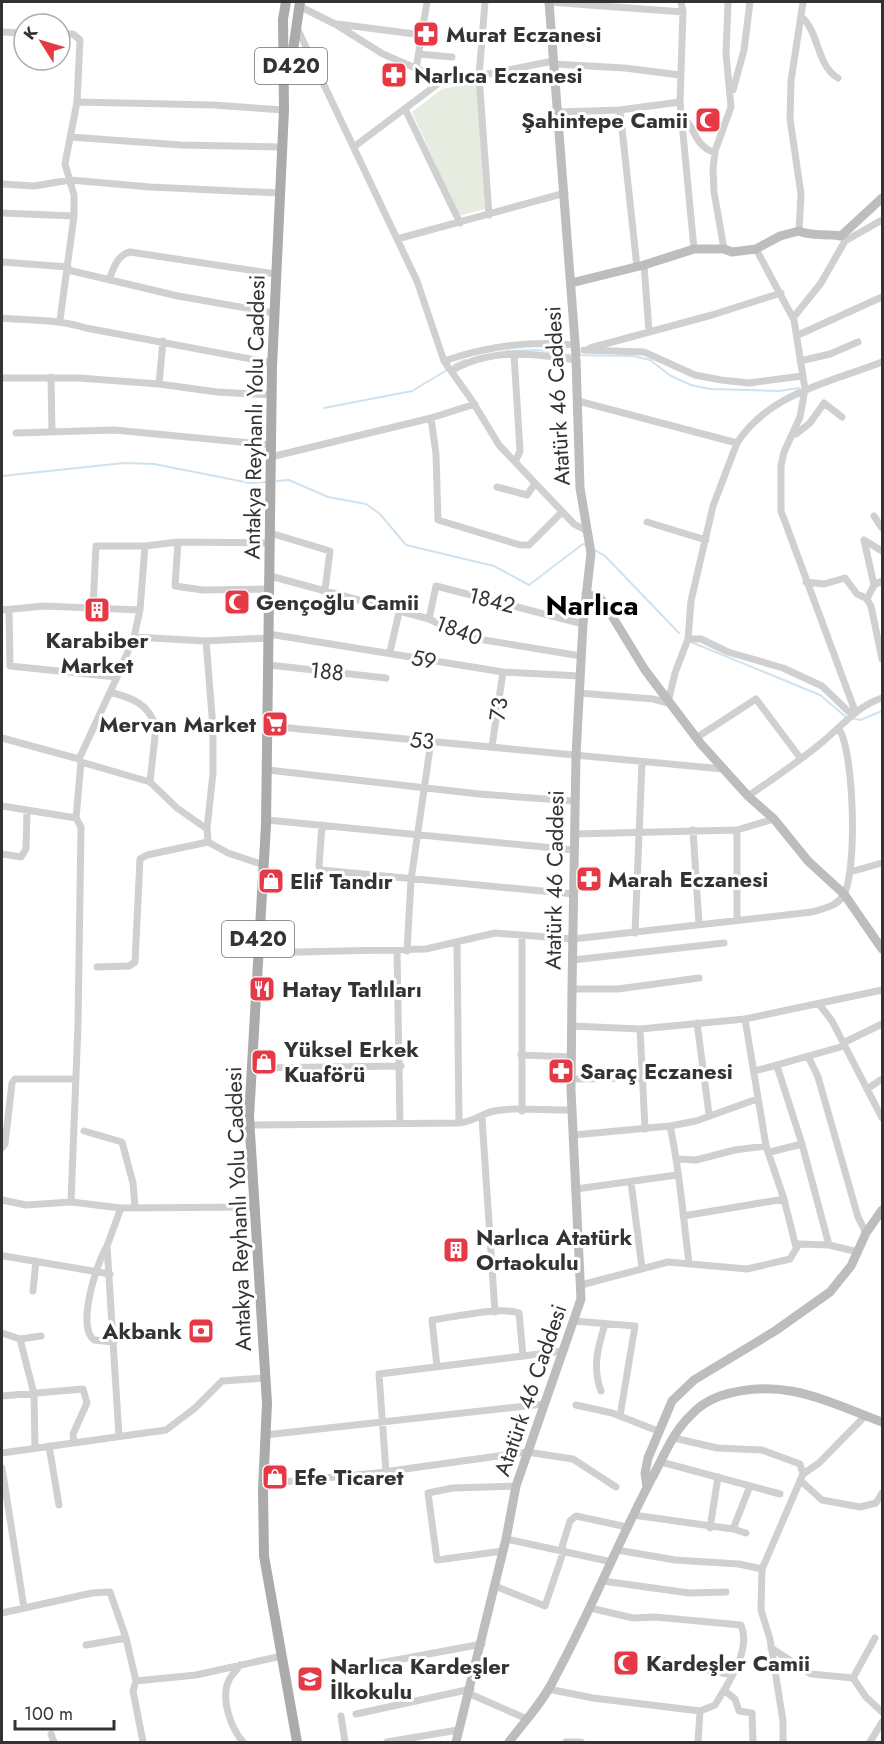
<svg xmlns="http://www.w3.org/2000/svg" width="884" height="1744" font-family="Jost,sans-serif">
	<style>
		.green { fill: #e6ecdf }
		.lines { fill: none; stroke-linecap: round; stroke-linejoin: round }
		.stream { stroke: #cfe2ee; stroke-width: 2 }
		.street { stroke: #d0d0d0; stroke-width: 7 }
		.secondary { stroke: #bdbdbd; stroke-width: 9 }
		.primary { stroke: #ababab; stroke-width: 10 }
		.labels { text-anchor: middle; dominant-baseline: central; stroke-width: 6; stroke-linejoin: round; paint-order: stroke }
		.shield { fill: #fff; stroke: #707070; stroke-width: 1.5 }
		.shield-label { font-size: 21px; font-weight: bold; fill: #333 }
		.poi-label { font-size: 22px; font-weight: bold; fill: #333; stroke: #fff; text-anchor: start }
		.street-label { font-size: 22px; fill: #333; stroke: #fff }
		.district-label { font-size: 28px; font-weight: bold; fill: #000; stroke: #fff }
	</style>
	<rect width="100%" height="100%" fill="#fff"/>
	<path class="green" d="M477 82 485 209 459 216 412 112 442 89Z"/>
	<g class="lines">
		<path class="stream" d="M506 351 538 350 571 355 633 356 650 360 671 376 691 385 710 389 779 391 799 388
			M454 365 465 360
			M324 408 412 391 447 370
			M2 476 124 463 154 464 250 483 265 482
			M277 481 289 480 328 497 366 504 380 514 406 545 494 566 529 585 583 544 586 545
			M593 549 605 556 679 633
			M691 642 820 695 846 717
			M852 718 860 720 882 711"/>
		<path class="street" d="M485 2 479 76 489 215
			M549 2 683 12
			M681 2 683 12 680 102 694 249
			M299 6 335 24 383 54 443 80 463 79 553 61
			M801 16C820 33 816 65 838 78
			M338 24 422 35
			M297 28 417 281 444 361 471 399 499 445 574 524 587 531
			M2 32 24 33
			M60 34H73L80 40 77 102
			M419 54 452 57
			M554 64 625 68 680 75
			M416 69 427 2
			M733 90 744 50 750 2
			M405 109 460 223
			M620 110 637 267
			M559 112 620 110 680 102
			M681 115C697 128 692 144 715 153
			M70 137 181 145 282 147
			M355 146 443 80
			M2 184 34 186 70 180 150 187 280 193
			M2 213 74 216
			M799 231 801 194 790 119 791 81 803 2
			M397 239 565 193
			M724 249 714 192 713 169 715 151 731 107 726 54 728 2
			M756 249 794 320 805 389 800 417 784 452 781 466V511L855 711
			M2 262 68 267
			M644 265 649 331
			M68 270 178 296 274 313
			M109 280C113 269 117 255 130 252L276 274
			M2 318C32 321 58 319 86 328L272 363
			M793 318 821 283 845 241 882 220
			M60 320 74 216V195L65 164 77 102 213 105 284 110
			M798 335 882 297
			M590 348 712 315 781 293
			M584 350 644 352 695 375 721 380 749 383 802 376
			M514 354 520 451 515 462
			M444 361C488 346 529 340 575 345
			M800 361 830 354 858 342
			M451 371C490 348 533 353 576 360V357
			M51 377 52 431
			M2 378H79L159 384 217 392 272 395
			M159 384 163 341
			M578 401 737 443 713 506 691 601 688 639 675 673 668 703 653 699 579 693
			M431 418 436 454 438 520 520 545H529L562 512
			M16 433 114 430 271 445
			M796 434 810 423 824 403 842 417
			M737 443C769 393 831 382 882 362
			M271 457 431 418 475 404
			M497 487 527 495 534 485
			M874 516 882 528
			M647 522 706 540
			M270 533 330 551 325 590
			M864 540 874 585
			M864 540 882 551
			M178 542 175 586 203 590 270 589
			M270 576 429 619 466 637 581 656
			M806 582 824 584 845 578 857 594 866 598 871 606 882 659
			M867 599 874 585 882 581
			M93 607 96 546H145L178 542 270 543
			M2 610 44 606 140 610 134 637 117 677 10 666 9 610
			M140 610 145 546
			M429 619 436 586 583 624
			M269 634 503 672 580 676
			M134 637 206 641 269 638
			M688 639H701L728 652 783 668 822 686 852 715
			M206 641 213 728V773L207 829
			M390 652 399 612
			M269 665 386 678
			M110 692C132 698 148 703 156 727L150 782 177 808 207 829 208 842 228 853 264 865
			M268 726 723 769
			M2 738 79 759 117 677
			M696 738 756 699 801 759
			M492 746 503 672
			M81 762 150 782
			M268 770 479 794 574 801
			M748 796C773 779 797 763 820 744 841 727 857 706 882 698
			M2 806 76 818 81 827 78 1024 71 1202
			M76 818 81 762 79 759
			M267 820 574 850
			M322 825 319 866 321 870 574 894
			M693 830 699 924
			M574 834 737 830 774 819
			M2 854 21 857 26 849 27 811
			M850 872 882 863
			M737 919V830
			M635 933 642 762
			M457 943 459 1123
			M397 951 400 1124
			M407 951 411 880 431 741
			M257 953 426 949 495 933 573 939 812 912C824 908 836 907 843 896 858 873 854 751 839 729
			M573 960 724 943
			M97 967 129 966 135 962 140 859 147 855 208 842
			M572 989H618L699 978
			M819 1004 832 1021 882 1118
			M745 1019 766 1146 784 1199 796 1247
			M697 1023 709 1114
			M572 1026 640 1029 745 1019 882 990
			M640 1029 645 1129
			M843 1043 882 1024
			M521 1055 572 1057
			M809 1058 818 1077 858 1217 866 1233
			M777 1066 802 1144 829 1245
			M251 1068 401 1066
			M755 1071 844 1046
			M571 1079 642 1078
			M867 1089 882 1079
			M522 1111V936
			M482 1118 495 1312
			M250 1125 459 1123C471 1122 479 1116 490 1112 512 1106 549 1111 572 1110
			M670 1126C680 1171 683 1217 689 1263
			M84 1131 122 1142 133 1183 135 1207
			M574 1135 670 1126 696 1121 757 1099
			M2 1148 5 1144 12 1083 15 1079H74
			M770 1152 802 1144
			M677 1159 696 1160 735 1150 766 1146
			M631 1182 642 1268
			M576 1189 677 1175
			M2 1200 26 1205 71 1202 121 1208 107 1246 119 1436
			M121 1208 255 1207
			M683 1216 784 1199
			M107 1246C97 1262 76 1327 94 1340L114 1342
			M4 1256 110 1274
			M581 1285 668 1262 747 1269 790 1259 799 1244 829 1245 858 1252
			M33 1291 36 1261
			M574 1321 635 1326 620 1416
			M2 1333 20 1339 41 1336
			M20 1339 34 1394 35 1448
			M437 1367 432 1320C455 1317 499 1306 519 1313L523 1356
			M601 1391C592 1367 598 1347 605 1324
			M2 1396 83 1389 87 1403 73 1434 74 1443
			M576 1405 612 1413 658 1431
			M265 1435 544 1404
			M674 1438 717 1448 762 1450 800 1464 803 1474 762 1569 761 1610 770 1639 783 1721V1742
			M49 1446 59 1505
			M2 1453 166 1430 195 1408 222 1381 265 1378
			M661 1462 780 1494
			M2 1468 24 1608
			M386 1472 379 1374 563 1351
			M803 1474 819 1463 866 1415
			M800 1480 822 1500 860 1507 876 1503 882 1493
			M263 1484 376 1473 527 1452 573 1459 616 1487
			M633 1515 733 1529 746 1533
			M710 1528 718 1477
			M733 1529 750 1486
			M506 1539 612 1562
			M561 1550 570 1521 576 1516 627 1527
			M617 1550 675 1560 739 1564 762 1569
			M503 1551 437 1560 428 1493 453 1488 516 1486
			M603 1581 689 1593 726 1592
			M495 1586 545 1606 564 1550
			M2 1613 92 1593 110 1592 126 1638 136 1681 133 1691 143 1742
			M875 1638 853 1678 866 1697 882 1712
			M86 1645 126 1638
			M771 1648 811 1674 853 1678
			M650 1658 732 1675
			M240 1665C237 1670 231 1675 229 1680 220 1699 231 1728 243 1742
			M364 1666 482 1644
			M136 1681 196 1675 282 1656
			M548 1689 593 1698 700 1711 715 1705C727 1685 752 1650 741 1625L655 1617 633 1618 590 1608
			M724 1690 735 1699 739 1711 752 1713 753 1742
			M470 1694 527 1719
			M356 1714 471 1689
			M341 1716 345 1742
			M51 1734 54 1742
			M387 1742 458 1730
			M566 1742H581
			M698 1742 700 1711
			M870 1742 882 1722"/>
		<path class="secondary" d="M549 2 576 355
			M571 283 644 265 694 249H724L732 252 756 249 780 236 799 231C811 237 827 233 841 236L882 198
			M586 594 600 598 604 603 645 670 701 744 748 796 774 819 808 861 844 894 882 949
			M647 1488 645 1473 648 1458 672 1401 694 1380 775 1331 830 1292 851 1266 866 1233 882 1210
			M456 1742 506 1539 516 1486 581 1299 571 1090 572 989 576 755 583 624 591 553 580 488 576 360
			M509 1742C524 1722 543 1702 554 1679 590 1613 617 1544 652 1478 663 1458 673 1432 690 1416 698 1407 709 1400 720 1396 782 1376 826 1401 882 1422"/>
		<path class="primary" d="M286 2 283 19 284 110 272 367 266 825 249 1117 267 1403 263 1490 264 1556 297 1742
			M289 78 300 2"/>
	</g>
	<defs>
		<g id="pharmacy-square" transform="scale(1.35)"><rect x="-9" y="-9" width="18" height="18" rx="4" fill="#e63946" stroke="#fff"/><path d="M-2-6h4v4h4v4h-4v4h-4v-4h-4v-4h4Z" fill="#fff"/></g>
		<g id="mosque-square" transform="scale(1.35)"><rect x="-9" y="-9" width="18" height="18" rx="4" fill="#e63946" stroke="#fff"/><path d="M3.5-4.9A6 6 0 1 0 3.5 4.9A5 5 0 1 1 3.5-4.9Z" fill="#fff"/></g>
		<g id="building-square" transform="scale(1.35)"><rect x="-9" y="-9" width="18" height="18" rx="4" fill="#e63946" stroke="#fff"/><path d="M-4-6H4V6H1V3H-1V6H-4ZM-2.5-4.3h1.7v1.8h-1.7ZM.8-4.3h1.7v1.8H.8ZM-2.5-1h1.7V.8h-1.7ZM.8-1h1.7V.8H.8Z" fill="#fff"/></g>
		<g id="supermarket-square" transform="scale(1.35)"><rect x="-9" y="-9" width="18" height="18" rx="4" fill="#e63946" stroke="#fff"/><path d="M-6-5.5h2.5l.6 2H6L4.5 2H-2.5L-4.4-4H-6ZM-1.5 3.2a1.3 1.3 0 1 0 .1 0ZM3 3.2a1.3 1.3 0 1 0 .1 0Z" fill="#fff"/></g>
		<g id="shop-square" transform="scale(1.35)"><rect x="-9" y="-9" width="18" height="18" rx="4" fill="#e63946" stroke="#fff"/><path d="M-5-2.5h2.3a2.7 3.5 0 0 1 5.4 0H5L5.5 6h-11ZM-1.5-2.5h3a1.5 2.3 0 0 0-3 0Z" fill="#fff"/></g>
		<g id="restaurant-square" transform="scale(1.35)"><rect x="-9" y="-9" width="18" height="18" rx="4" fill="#e63946" stroke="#fff"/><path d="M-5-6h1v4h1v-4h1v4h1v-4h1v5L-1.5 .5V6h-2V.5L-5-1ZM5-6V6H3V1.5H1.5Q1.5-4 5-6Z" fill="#fff"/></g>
		<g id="bank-square" transform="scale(1.35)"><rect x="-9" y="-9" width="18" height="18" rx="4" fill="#e63946" stroke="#fff"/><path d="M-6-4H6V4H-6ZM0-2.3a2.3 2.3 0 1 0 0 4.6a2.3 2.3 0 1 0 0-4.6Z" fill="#fff"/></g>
		<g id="school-square" transform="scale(1.35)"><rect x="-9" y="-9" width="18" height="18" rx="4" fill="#e63946" stroke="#fff"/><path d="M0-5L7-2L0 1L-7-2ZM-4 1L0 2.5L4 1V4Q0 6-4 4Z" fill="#fff"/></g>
	</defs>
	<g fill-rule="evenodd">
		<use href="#pharmacy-square" x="426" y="34"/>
		<use href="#pharmacy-square" x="394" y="75"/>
		<use href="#mosque-square" x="708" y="120"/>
		<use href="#mosque-square" x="237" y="602"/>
		<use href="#building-square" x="97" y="610"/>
		<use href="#supermarket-square" x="275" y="724"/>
		<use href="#pharmacy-square" x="589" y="879"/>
		<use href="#shop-square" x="271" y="881"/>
		<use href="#restaurant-square" x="262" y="989"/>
		<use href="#shop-square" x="264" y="1062"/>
		<use href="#pharmacy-square" x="561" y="1071"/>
		<use href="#building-square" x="456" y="1250"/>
		<use href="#bank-square" x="201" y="1331"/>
		<use href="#shop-square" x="275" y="1477"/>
		<use href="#mosque-square" x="626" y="1663"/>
		<use href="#school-square" x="310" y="1679"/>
	</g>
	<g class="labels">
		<g class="shield">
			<rect x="255" y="48" width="72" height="36" rx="4.5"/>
			<rect x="222" y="921" width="72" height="36" rx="4.5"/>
		</g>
		<g class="shield-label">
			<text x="291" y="66">D420</text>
			<text x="258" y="939">D420</text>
		</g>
		<g class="poi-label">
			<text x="446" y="34">Murat Eczanesi</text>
			<text x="414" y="75">Narlıca Eczanesi</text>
			<text x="688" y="120" text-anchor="end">Şahintepe Camii</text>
			<text x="256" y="602">Gençoğlu Camii</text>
			<text x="97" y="640" text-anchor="middle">Karabiber<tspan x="97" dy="25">Market</tspan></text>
			<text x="256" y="724" text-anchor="end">Mervan Market</text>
			<text x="608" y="879">Marah Eczanesi</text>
			<text x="290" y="881">Elif Tandır</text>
			<text x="282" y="989">Hatay Tatlıları</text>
			<text x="284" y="1049">Yüksel Erkek<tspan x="284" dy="25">Kuaförü</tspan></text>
			<text x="580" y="1071">Saraç Eczanesi</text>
			<text x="476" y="1237">Narlıca Atatürk<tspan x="476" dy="25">Ortaokulu</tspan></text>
			<text x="182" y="1331" text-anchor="end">Akbank</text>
			<text x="294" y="1477">Efe Ticaret</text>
			<text x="646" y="1663">Kardeşler Camii</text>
			<text x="330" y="1666">Narlıca Kardeşler<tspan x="330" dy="25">İlkokulu</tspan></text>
		</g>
		<g class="street-label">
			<text transform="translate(557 396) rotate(-93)">Atatürk 46 Caddesi</text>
			<text transform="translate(254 417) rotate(-89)">Antakya Reyhanlı Yolu Caddesi</text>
			<text transform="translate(492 600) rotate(14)">1842</text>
			<text transform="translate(459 630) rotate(20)">1840</text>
			<text transform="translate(424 659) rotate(11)">59</text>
			<text transform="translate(327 671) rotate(6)">188</text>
			<text transform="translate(498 709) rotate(-82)">73</text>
			<text transform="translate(422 740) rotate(5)">53</text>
			<text transform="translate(554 880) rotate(-89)">Atatürk 46 Caddesi</text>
			<text transform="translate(238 1209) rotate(-92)">Antakya Reyhanlı Yolu Caddesi</text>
			<text transform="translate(530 1390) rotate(-71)">Atatürk 46 Caddesi</text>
		</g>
		<g class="district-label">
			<text x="592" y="605">Narlıca</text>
		</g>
	</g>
	<rect width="884" height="1744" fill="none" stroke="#333333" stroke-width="6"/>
	<g transform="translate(42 42) rotate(307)"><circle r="28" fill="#ffffff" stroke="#adadad" stroke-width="1.5"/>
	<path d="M0-4.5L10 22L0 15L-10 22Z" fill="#e63946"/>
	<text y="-9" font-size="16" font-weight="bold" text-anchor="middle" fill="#333333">K</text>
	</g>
	<path d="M15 1720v9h99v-9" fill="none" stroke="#333333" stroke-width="3"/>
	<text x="24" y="1720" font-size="18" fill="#333333" stroke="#ffffff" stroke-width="4.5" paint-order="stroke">100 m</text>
</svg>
